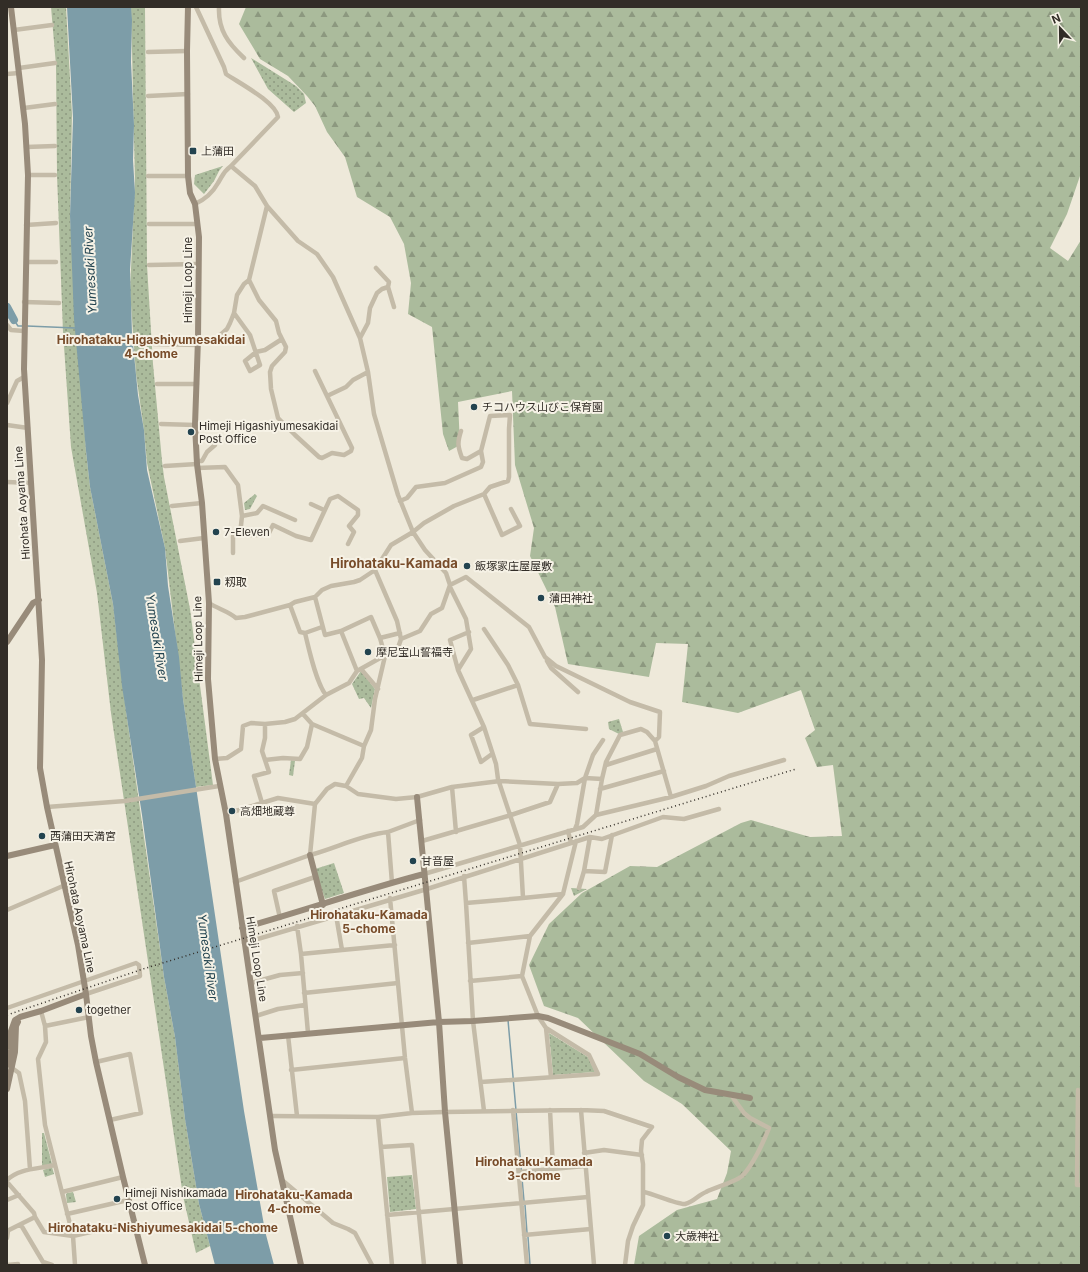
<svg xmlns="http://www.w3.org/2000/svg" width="1088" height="1272" font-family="Inter,'Noto Sans JP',sans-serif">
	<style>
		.forest { fill: url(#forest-firs) }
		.park { fill: url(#park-dots) }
		.water { fill: #7d9da8 }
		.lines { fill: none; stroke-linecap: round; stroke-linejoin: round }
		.stream { stroke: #7d9da8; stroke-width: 1.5 }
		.river { stroke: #7d9da8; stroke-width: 8 }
		.street { stroke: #c4bba8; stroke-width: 4.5 }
		.secondary { stroke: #988b7a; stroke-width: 6 }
		.rail { stroke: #322d27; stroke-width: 1.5; stroke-dasharray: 1 3; stroke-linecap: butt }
		.poi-dot { fill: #22434f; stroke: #f6f2e6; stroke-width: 1.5 }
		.labels { text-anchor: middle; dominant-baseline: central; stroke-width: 4; stroke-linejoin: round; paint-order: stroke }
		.poi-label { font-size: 11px; fill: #322d27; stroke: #f6f2e6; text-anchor: start }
		.street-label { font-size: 11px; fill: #322d27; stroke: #f6f2e6 }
		.water-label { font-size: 12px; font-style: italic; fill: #22434f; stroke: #f6f2e6 }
		.neighbourhood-label { font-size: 12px; font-weight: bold; fill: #784c2a; stroke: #f6f2e6 }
		.quarter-label { font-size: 13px; font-weight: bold; fill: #784c2a; stroke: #f6f2e6 }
	</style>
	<defs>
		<pattern id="forest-firs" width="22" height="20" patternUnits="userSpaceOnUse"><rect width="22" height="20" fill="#abbb9c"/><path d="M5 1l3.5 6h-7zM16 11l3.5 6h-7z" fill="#8c987f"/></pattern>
		<pattern id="park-dots" width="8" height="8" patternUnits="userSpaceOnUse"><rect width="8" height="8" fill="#abbb9c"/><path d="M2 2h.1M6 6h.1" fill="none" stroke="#8c987f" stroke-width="1.8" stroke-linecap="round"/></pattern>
	</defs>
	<rect width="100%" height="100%" fill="#eee9da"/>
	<path class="forest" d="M246 7H1081V173L1067 214 1050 248 1068 261 1081 240V1265H634L639 1236 677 1210 717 1199 727 1173 731 1151 682 1104 644 1081 578 1018 544 1006 529 965 549 924 582 893 630 866 657 867 741 823 751 820 810 837 842 836 833 765 817 767 805 738 815 730 801 690 738 713 682 702 688 644 656 643 649 677 568 664 555 607 530 556 534 528 515 465 512 391 458 402 460 445 449 451 443 434 432 327 408 314 411 283 404 244 390 217 357 197 345 157 327 132 315 106 307 96 288 76 260 59 239 24Z"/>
	<path class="park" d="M51 7H66L72 114 70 216 86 451 90 487 113 604 126 711 164 977 175 1037 185 1119 199 1204 210 1246 196 1253 183 1196 111 713 97 593 71 447 63 332 57 175 56 65Z
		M131 7H145L147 265 153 364 162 461 164 477 190 609 213 785 196 787 183 699 165 548 147 463 144 430 136 374 130 291 135 181Z
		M251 58 296 86 304 94 306 103 294 112 268 89Z
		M223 166 219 171 214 181 204 194 194 184 195 175Z
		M255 494 257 496 250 509 245 510 244 503Z
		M361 671 375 689 371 708 364 698 359 699 352 684Z
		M619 719 623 732 619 734 609 729 608 722Z
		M291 760 295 761 293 776 289 775Z
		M334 863 344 893 325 899 315 869Z
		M571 888 587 889 574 896Z
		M549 1033 588 1057 595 1072 553 1075Z
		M42 1133H44L52 1164 42 1166Z
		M52 1167 54 1174 45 1177 43 1170Z
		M412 1175 416 1209 390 1212 387 1177Z
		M73 1192 76 1202 67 1203 66 1195 67 1193Z"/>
	<path class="water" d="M67 7H131L132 20 131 62 134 125 133 160 135 193 130 270 132 334 138 395 144 430 147 470 165 548 168 586 179 657 183 699 244 1111 265 1231 274 1265H215L199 1204 185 1119 175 1037 164 977 142 815 122 686 113 604 90 487 86 451 74 319 70 216 73 118Z"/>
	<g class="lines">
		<path class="stream" d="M7 317 14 320 18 326H23
			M27 326 75 328
			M508 1020 524 1201
			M525 1205 527 1233
			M528 1237 530 1265"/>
		<path class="river" d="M7 307 14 320"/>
		<path class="street" d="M219 7C218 30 228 43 244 58
			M14 30 52 25
			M148 52 187 51
			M19 68 55 63
			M7 74 19 73
			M148 96 188 94
			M24 108 55 104
			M26 147 55 146
			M231 166 255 186 267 206 298 241 317 254 333 277 360 338 368 372 374 414 398 495 413 532 425 550 446 573 450 585 442 608 431 614 420 631 401 639
			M28 175H55
			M148 176H188
			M195 204C204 200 213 192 218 183 223 175 223 172 231 166L278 117C276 102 239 83 226 74L224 67 196 7
			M149 224H196
			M26 225 56 223
			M26 262H56
			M149 265 198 264
			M376 268 389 282 388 287
			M249 280 259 300 276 321 279 333 286 347 285 352 272 366 270 372 271 389 278 418 295 435 319 457 322 458 332 453 344 455 351 451 352 448 315 371
			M24 302 59 303
			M234 313 250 335 260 365 250 371 245 361 256 352 265 350 282 339
			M7 325 11 330 24 331
			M360 338 368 323 370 308 377 293 382 289 388 287 394 307
			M198 339 213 340 216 339 227 329 230 323 234 313 237 295 244 284 249 280 267 206
			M154 344 198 345
			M157 384H197
			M327 396 346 387 353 380 368 372
			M7 403 17 381 24 377
			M161 424 195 425
			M7 425 28 428
			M461 431C457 443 458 447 462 458L467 459 481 451
			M197 461H202L207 452 215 445V441
			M165 466 197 464
			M197 468 225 467 238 485 242 516 240 535 233 536V553
			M7 482 31 483
			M400 501 407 498 416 487 445 483 481 467 483 462 481 451 490 416 510 415 509 429V477L508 481 490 487 484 494
			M311 504 324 510
			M172 506 202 503
			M242 516 257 513 263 506 295 520
			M240 535H268L273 525 296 536 311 540 330 499 338 496 358 510V515L349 526 354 532 348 544
			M180 541 204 538
			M450 585 466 577 529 627 545 657 556 666 630 702 660 712 659 737 655 741
			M450 587 466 619 471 649 458 670 484 727 496 764 498 779 520 845 523 898 466 903 473 1021 484 1111
			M315 597 325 635 341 631
			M209 603C218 609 228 611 236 618L245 617 290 605 295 602 315 597 322 590 331 586 354 582 360 580 375 570 391 545 413 532 424 523 454 506 484 494 502 535 520 526 511 509
			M290 605 300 632 305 633 322 627
			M484 629 508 665 518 685
			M305 633C309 649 316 683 326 695
			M547 661 551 668 578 692
			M361 669 378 689
			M458 670 450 640 469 632
			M357 671 341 631 371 617 380 638
			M473 700 518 685 530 724 586 729
			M303 714 312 724 364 746
			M484 727 471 735 481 762 492 754
			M215 759 227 758 241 749 243 726 251 723 265 724 285 722 295 719 326 695 349 683 357 671 398 648 401 639 397 621 375 570
			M265 760 283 758 300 759 307 747 312 724
			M606 765 657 749
			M346 786 362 758 364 746 371 730 375 699 385 656 380 638 400 633
			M452 787 456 832
			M600 789 664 771
			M262 803 254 776 269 772 262 751 265 738V724
			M47 807 125 801 219 786
			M226 814 278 798 315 804 327 789 335 784 346 786 358 794 396 799 417 797 452 787 500 781 558 784 577 783 585 778 602 779
			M596 815 602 779 606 762 620 735 641 729 647 732 655 741 671 797
			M575 829 577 824 585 778 593 755 603 740
			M568 831 571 843
			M590 837 584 871 605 872 612 835
			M422 841 511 815 550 802 558 784
			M310 855C336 848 361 835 388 832
			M424 874 583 827 596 815 671 797 706 786 729 776 784 760
			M464 876 466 903
			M235 882 310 855 315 804
			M392 883 388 832 420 820
			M579 888 584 871
			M390 898 405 1058 412 1113
			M523 898 563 894 576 841
			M7 910 63 886
			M336 915 342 950 395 945
			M280 918 274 891 315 877
			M297 926 301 954 308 1033
			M244 943 427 889 590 837 602 839 663 817 684 819 719 809
			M468 943 530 936 563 894
			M301 954 342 950
			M522 976 538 1016 546 1028 551 1077
			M470 981 522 976 530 936
			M251 983 280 975 303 973
			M304 993 398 983
			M7 1008 136 963 139 965 140 976 86 994
			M41 1011 45 1026 46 1042 38 1059 45 1125 73 1236 75 1265
			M256 1016 278 1009 305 1005
			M45 1026 89 1017
			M288 1035 297 1116
			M96 1062 130 1054 141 1113 110 1120
			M12 1068 19 1073 25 1101 30 1169
			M291 1070 405 1058
			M481 1082 598 1074 589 1055 546 1028
			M1078 1090 1077 1185H1081
			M513 1110 527 1265
			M550 1110 553 1168
			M581 1110 594 1265
			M271 1116 378 1117 412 1113 445 1112 581 1110 604 1111 652 1127 642 1140 641 1151 643 1164V1205L633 1226 628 1241 625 1265
			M378 1117 392 1265
			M381 1147 412 1145 424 1265
			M584 1153 604 1150 642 1155
			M519 1172 585 1166
			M7 1180C19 1168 39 1169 55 1165
			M282 1180 333 1223 348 1229 355 1233 372 1265
			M7 1182 34 1213 35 1217 7 1231
			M62 1192 123 1177
			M644 1192C654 1194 678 1205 685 1204 694 1202 698 1195 706 1192 715 1187 736 1182 742 1176 752 1167 764 1141 769 1128L750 1118 744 1113 731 1095
			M7 1200 19 1195
			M67 1214 128 1200
			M387 1215 588 1197
			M35 1217 44 1232 73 1236 134 1222
			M21 1225 43 1262 52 1265
			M524 1235 591 1229
			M7 1238 8 1231
			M7 1265 18 1264V1265"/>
		<path class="secondary" d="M11 7 25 124 28 175 24 369 42 660 40 768 47 807 78 945 86 994 91 1036 96 1062 123 1177 145 1265
			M188 7 187 51 188 176 190 193 195 204 199 237 198 339 195 425 197 464 202 503 209 603 208 679 215 759 226 814 275 1150 301 1265
			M7 642 33 603 39 600
			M417 797 439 1022 445 1112 460 1265
			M310 855 323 905
			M7 856 55 845
			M242 928C303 911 363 890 424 874
			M260 1038 439 1022 473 1021 538 1016 548 1018 640 1054 678 1077 705 1090 750 1098
			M7 1065 10 1050 11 1031 15 1020 20 1017 41 1011 86 994
			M7 1089 15 1052 16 1026 18 1022"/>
		<path class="rail" d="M7 1015 143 969 796 769"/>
	</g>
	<g class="poi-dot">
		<rect x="189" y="147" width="8" height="8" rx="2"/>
		<circle cx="474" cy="407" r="4"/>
		<circle cx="191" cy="432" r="4"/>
		<circle cx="216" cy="532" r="4"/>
		<circle cx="467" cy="566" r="4"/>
		<rect x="213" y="578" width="8" height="8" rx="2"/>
		<circle cx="541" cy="598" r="4"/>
		<circle cx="368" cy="652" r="4"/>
		<circle cx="232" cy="811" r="4"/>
		<circle cx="42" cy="836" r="4"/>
		<circle cx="413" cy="861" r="4"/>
		<circle cx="79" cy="1010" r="4"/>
		<circle cx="117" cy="1199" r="4"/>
		<circle cx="667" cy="1236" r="4"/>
	</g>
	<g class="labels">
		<g class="poi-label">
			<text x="201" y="151">上蒲田</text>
			<text x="482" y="407">チコハウス山びこ保育園</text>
			<text x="199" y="426">Himeji Higashiyumesakidai<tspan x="199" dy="13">Post Office</tspan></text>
			<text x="224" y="532">7-Eleven</text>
			<text x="475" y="566">飯塚家庄屋屋敷</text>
			<text x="225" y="582">籾取</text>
			<text x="549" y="598">蒲田神社</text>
			<text x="376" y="652">摩尼宝山誓福寺</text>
			<text x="240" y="811">高畑地蔵尊</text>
			<text x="50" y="836">西蒲田天満宮</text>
			<text x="421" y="861">甘音屋</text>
			<text x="87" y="1010">together</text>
			<text x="125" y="1193">Himeji Nishikamada<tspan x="125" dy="13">Post Office</tspan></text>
			<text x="675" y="1236">大歳神社</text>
		</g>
		<g class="street-label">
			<text transform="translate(188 280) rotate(-90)">Himeji Loop Line</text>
			<text transform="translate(22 503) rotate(-94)">Hirohata Aoyama Line</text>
			<text transform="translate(198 639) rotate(-91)">Himeji Loop Line</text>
			<text transform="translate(80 917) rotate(78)">Hirohata Aoyama Line</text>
			<text transform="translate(257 959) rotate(81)">Himeji Loop Line</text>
		</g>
		<g class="water-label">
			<text transform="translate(90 270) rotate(-93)">Yumesaki River</text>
			<text transform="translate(157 637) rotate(81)">Yumesaki River</text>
			<text transform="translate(208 957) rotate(82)">Yumesaki River</text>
		</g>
		<g class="neighbourhood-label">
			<text x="151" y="339">Hirohataku-Higashiyumesakidai<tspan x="151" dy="14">4-chome</tspan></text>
			<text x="369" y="914">Hirohataku-Kamada<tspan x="369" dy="14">5-chome</tspan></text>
			<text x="534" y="1161">Hirohataku-Kamada<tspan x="534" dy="14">3-chome</tspan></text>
			<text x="294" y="1194">Hirohataku-Kamada<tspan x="294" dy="14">4-chome</tspan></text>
			<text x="163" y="1227">Hirohataku-Nishiyumesakidai 5-chome</text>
		</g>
		<g class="quarter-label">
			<text x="394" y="563">Hirohataku-Kamada</text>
		</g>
	</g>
	<rect width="1088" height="1272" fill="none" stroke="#322d27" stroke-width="16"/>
	<g transform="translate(1060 28) rotate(338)" stroke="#f6f2e6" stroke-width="3" paint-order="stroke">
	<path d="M0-3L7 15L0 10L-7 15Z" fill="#322d27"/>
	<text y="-6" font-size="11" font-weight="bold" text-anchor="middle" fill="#322d27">N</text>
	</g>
</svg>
